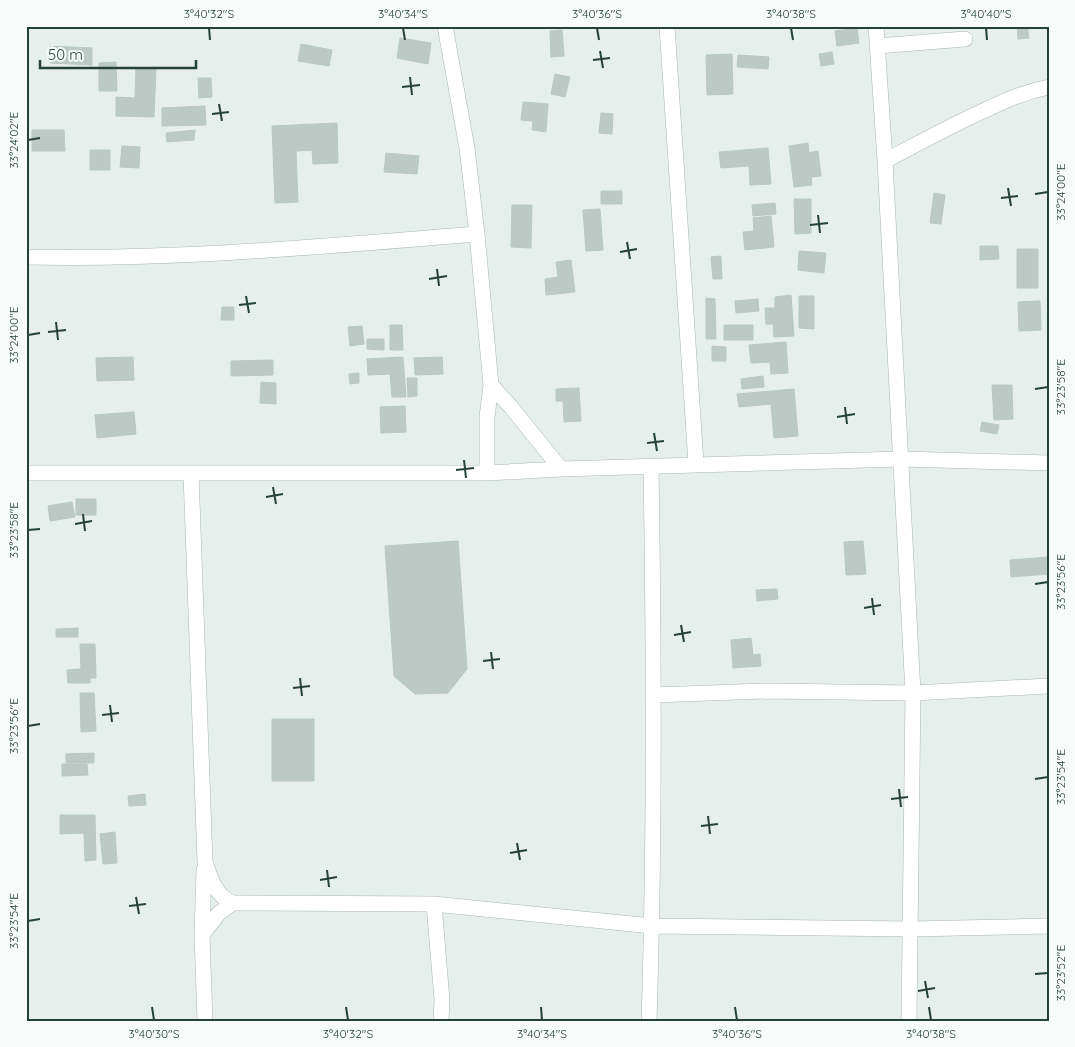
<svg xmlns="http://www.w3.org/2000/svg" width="1075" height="1047" font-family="Quicksand,sans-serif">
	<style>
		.building { fill: #bbcac4; stroke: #b8c9c2 }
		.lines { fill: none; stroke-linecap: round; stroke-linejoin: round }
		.minor-casing { stroke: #a8b8b2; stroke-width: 16 }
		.minor { stroke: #fff; stroke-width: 15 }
		.ticks { fill: none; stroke: #24423a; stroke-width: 2 }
		.neatline { fill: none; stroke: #24423a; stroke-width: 2 }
		.ticks-label { font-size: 12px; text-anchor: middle; fill: #24423a }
	</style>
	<rect width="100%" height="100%" fill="#e6efeb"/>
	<path class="building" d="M1017 26H1027L1029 38 1018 39Z
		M857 28 859 43 837 46 835 31Z
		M562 30 564 56 551 57 550 31Z
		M400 38 431 43 428 64 397 58Z
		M301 44 332 50 329 66 298 61Z
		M50 46 92 48V65L50 63Z
		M832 52 834 64 821 66 819 54Z
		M732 54 733 94 707 95 706 55Z
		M738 55 769 57 768 69 737 67Z
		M116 62 117 91H99V63Z
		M136 68H156L154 117 116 116V97L135 98Z
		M555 74 570 77 565 97 551 94Z
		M198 78H211L212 97 199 98Z
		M523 102 548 104 546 132 532 130 533 121 521 120Z
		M205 106 206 125 162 126V108Z
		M601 113 613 114 612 134 599 133Z
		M337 123 338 163 313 164 312 150 296 151 298 202 275 203 272 126Z
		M32 130H64L65 151H32Z
		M195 130 194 140 167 142 166 133Z
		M808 143 809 153 818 151 821 176 811 177 812 185 794 187 789 146Z
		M122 146 140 147 139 168 120 167Z
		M768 148 771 184 750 185 749 166 721 168 719 152Z
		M90 150H110V170H90Z
		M386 153 419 156 417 174 384 172Z
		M601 191H622V204H601Z
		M934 193 945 195 941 224 930 223Z
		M794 199H811V233L795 234Z
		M775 203 776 214 753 216 752 205Z
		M512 205H532L531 248 511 247Z
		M600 209 603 250 586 251 583 210Z
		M771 216 774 247 745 250 743 232 754 231 753 218Z
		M980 246H998L999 259 980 260Z
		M1017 249H1038V288H1017Z
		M799 251 826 253 824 273 798 270Z
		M721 256 722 279H713L711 257Z
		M571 260 575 292 546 295 545 279 558 277 556 262Z
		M791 295 794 336 774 337 773 324H766L765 308H775V297Z
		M799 296H814V329L799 328Z
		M706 298 715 299 716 339H706Z
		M758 299 759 311 736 313 735 301Z
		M1040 301 1041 330 1019 331 1018 302Z
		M222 307H234V320H221Z
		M390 325H402L403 350H390Z
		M724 325H753V340H724Z
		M362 326 364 344 350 346 348 327Z
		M367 339H384V350L367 349Z
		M786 342 788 373 771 374 770 362 751 363 749 345Z
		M712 346 726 347V361H712Z
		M133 357 134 380 97 381 96 358Z
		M403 357 406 397H392L390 374 368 375 367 359Z
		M442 357 443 374 415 375 414 358Z
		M273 360V375L231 376V361Z
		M359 373V383L350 384 349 374Z
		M763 376 764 387 742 389 741 379Z
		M407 378H417V396L408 397Z
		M261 382 276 383V404L260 403Z
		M992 385H1012L1013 419 994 420Z
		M579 388 581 421 564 422 563 401H556V389Z
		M794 389 798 436 774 438 771 404 739 407 737 394Z
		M405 406 406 432 381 433 380 407Z
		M134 412 136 434 97 438 95 415Z
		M982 422 999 425 997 434 980 431Z
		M76 499H96V515H76Z
		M72 502 75 517 50 521 48 506Z
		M458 541 467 669 448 693 415 694 394 676 385 546Z
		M863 541 866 574 846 575 844 542Z
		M1049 557V574L1011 577 1010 560Z
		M777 589 778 599 757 601 756 590Z
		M78 628V637H56V629Z
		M751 638 753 655 760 654 761 666 733 668 731 640Z
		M80 644H95L96 678H90V683H68L67 670 81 669Z
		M80 693H94L96 731 81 732Z
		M272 719H314V781H272Z
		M94 753V763H66V754Z
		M62 764H87L88 775 62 776Z
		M145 794 146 805 129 806 128 796Z
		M60 815H95L96 860 85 861 84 833 60 834Z
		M115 832 117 863 103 864 100 834Z"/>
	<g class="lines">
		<g class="minor-casing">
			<path id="minor" d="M445 26 467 148 477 234 491 385 487 417V473
				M667 26 696 464
				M876 26 885 161 913 693 909 1021
				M877 46 965 39
				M885 161C917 144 948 127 981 112 1004 101 1023 92 1049 87
				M26 257C178 260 326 246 477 234
				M491 385 511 407 561 469
				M26 473H487L561 469 901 459 1049 463
				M191 473 205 862C210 877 216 897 233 903L434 904 652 926 911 929 1049 926
				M654 695 767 691 913 693 1049 686
				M204 870 202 935 205 1021
				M434 904 442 1000 441 1021
				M202 935 219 913 233 903
				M649 1021C655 836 654 652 651 467"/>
		</g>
		<use href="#minor" class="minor"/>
	</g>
	<path class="ticks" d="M209 28 210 40M403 28 405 40M597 28 599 40M791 28 793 40M986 28 987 40M600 51 603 68M593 60 610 58M410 77 412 95M402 87 420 85M219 104 222 121M212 114 229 112M28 140 40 138M1008 188 1011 206M1035 194 1048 192M1001 198 1018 196M818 215 820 233M810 225 828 223M627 242 630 259M620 252 637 249M437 269 439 286M429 279 447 276M246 296 249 313M239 305 256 303M56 322 58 340M48 332 66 330M28 335 40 333M1035 389 1048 387M845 407 847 424M837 417 855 414M654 433 657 451M647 443 664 441M464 460 466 478M456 470 474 468M273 487 276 504M266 497 283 494M83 514 85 531M75 524 92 521M28 530 40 529M1035 584 1048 582M872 598 874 615M864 608 881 605M681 625 684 642M674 635 691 632M491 652 493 669M483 661 500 659M300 678 302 696M293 688 310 686M110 705 112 722M102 715 119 713M28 726 40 724M1035 779 1048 777M899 789 901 807M891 799 908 797M708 816 710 834M701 826 718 824M517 843 520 860M510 853 527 850M327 870 329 887M320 880 337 877M136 897 139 914M129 906 146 904M28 921 40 919M1035 974 1048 973M925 981 928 998M918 991 935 988M152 1007 154 1020M346 1007 348 1020M541 1007 542 1020M735 1007 737 1020M929 1007 931 1020"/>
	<rect width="1075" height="1047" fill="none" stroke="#f7fbf9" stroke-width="55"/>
	<path d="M40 60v8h156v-8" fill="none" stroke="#24423a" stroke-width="2.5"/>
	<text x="48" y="60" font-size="15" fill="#24423a" stroke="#f7fbf9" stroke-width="4" paint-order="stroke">50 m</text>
	<rect x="28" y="28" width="1020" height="992" class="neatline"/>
	<g class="ticks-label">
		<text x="209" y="18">3°40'32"S</text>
		<text x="403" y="18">3°40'34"S</text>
		<text x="597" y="18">3°40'36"S</text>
		<text x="791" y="18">3°40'38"S</text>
		<text x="986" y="18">3°40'40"S</text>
		<text transform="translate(14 140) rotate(-90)" y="4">33°24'02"E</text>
		<text transform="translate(1061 192) rotate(-90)" y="4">33°24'00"E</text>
		<text transform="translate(14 335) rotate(-90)" y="4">33°24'00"E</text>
		<text transform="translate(1061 387) rotate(-90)" y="4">33°23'58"E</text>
		<text transform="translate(14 530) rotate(-90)" y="4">33°23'58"E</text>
		<text transform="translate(1061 582) rotate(-90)" y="4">33°23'56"E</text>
		<text transform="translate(14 726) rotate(-90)" y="4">33°23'56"E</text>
		<text transform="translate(1061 777) rotate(-90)" y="4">33°23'54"E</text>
		<text transform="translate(14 921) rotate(-90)" y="4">33°23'54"E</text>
		<text transform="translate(1061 973) rotate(-90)" y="4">33°23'52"E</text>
		<text x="154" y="1038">3°40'30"S</text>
		<text x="348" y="1038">3°40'32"S</text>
		<text x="542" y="1038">3°40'34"S</text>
		<text x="737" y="1038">3°40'36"S</text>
		<text x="931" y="1038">3°40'38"S</text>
	</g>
</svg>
